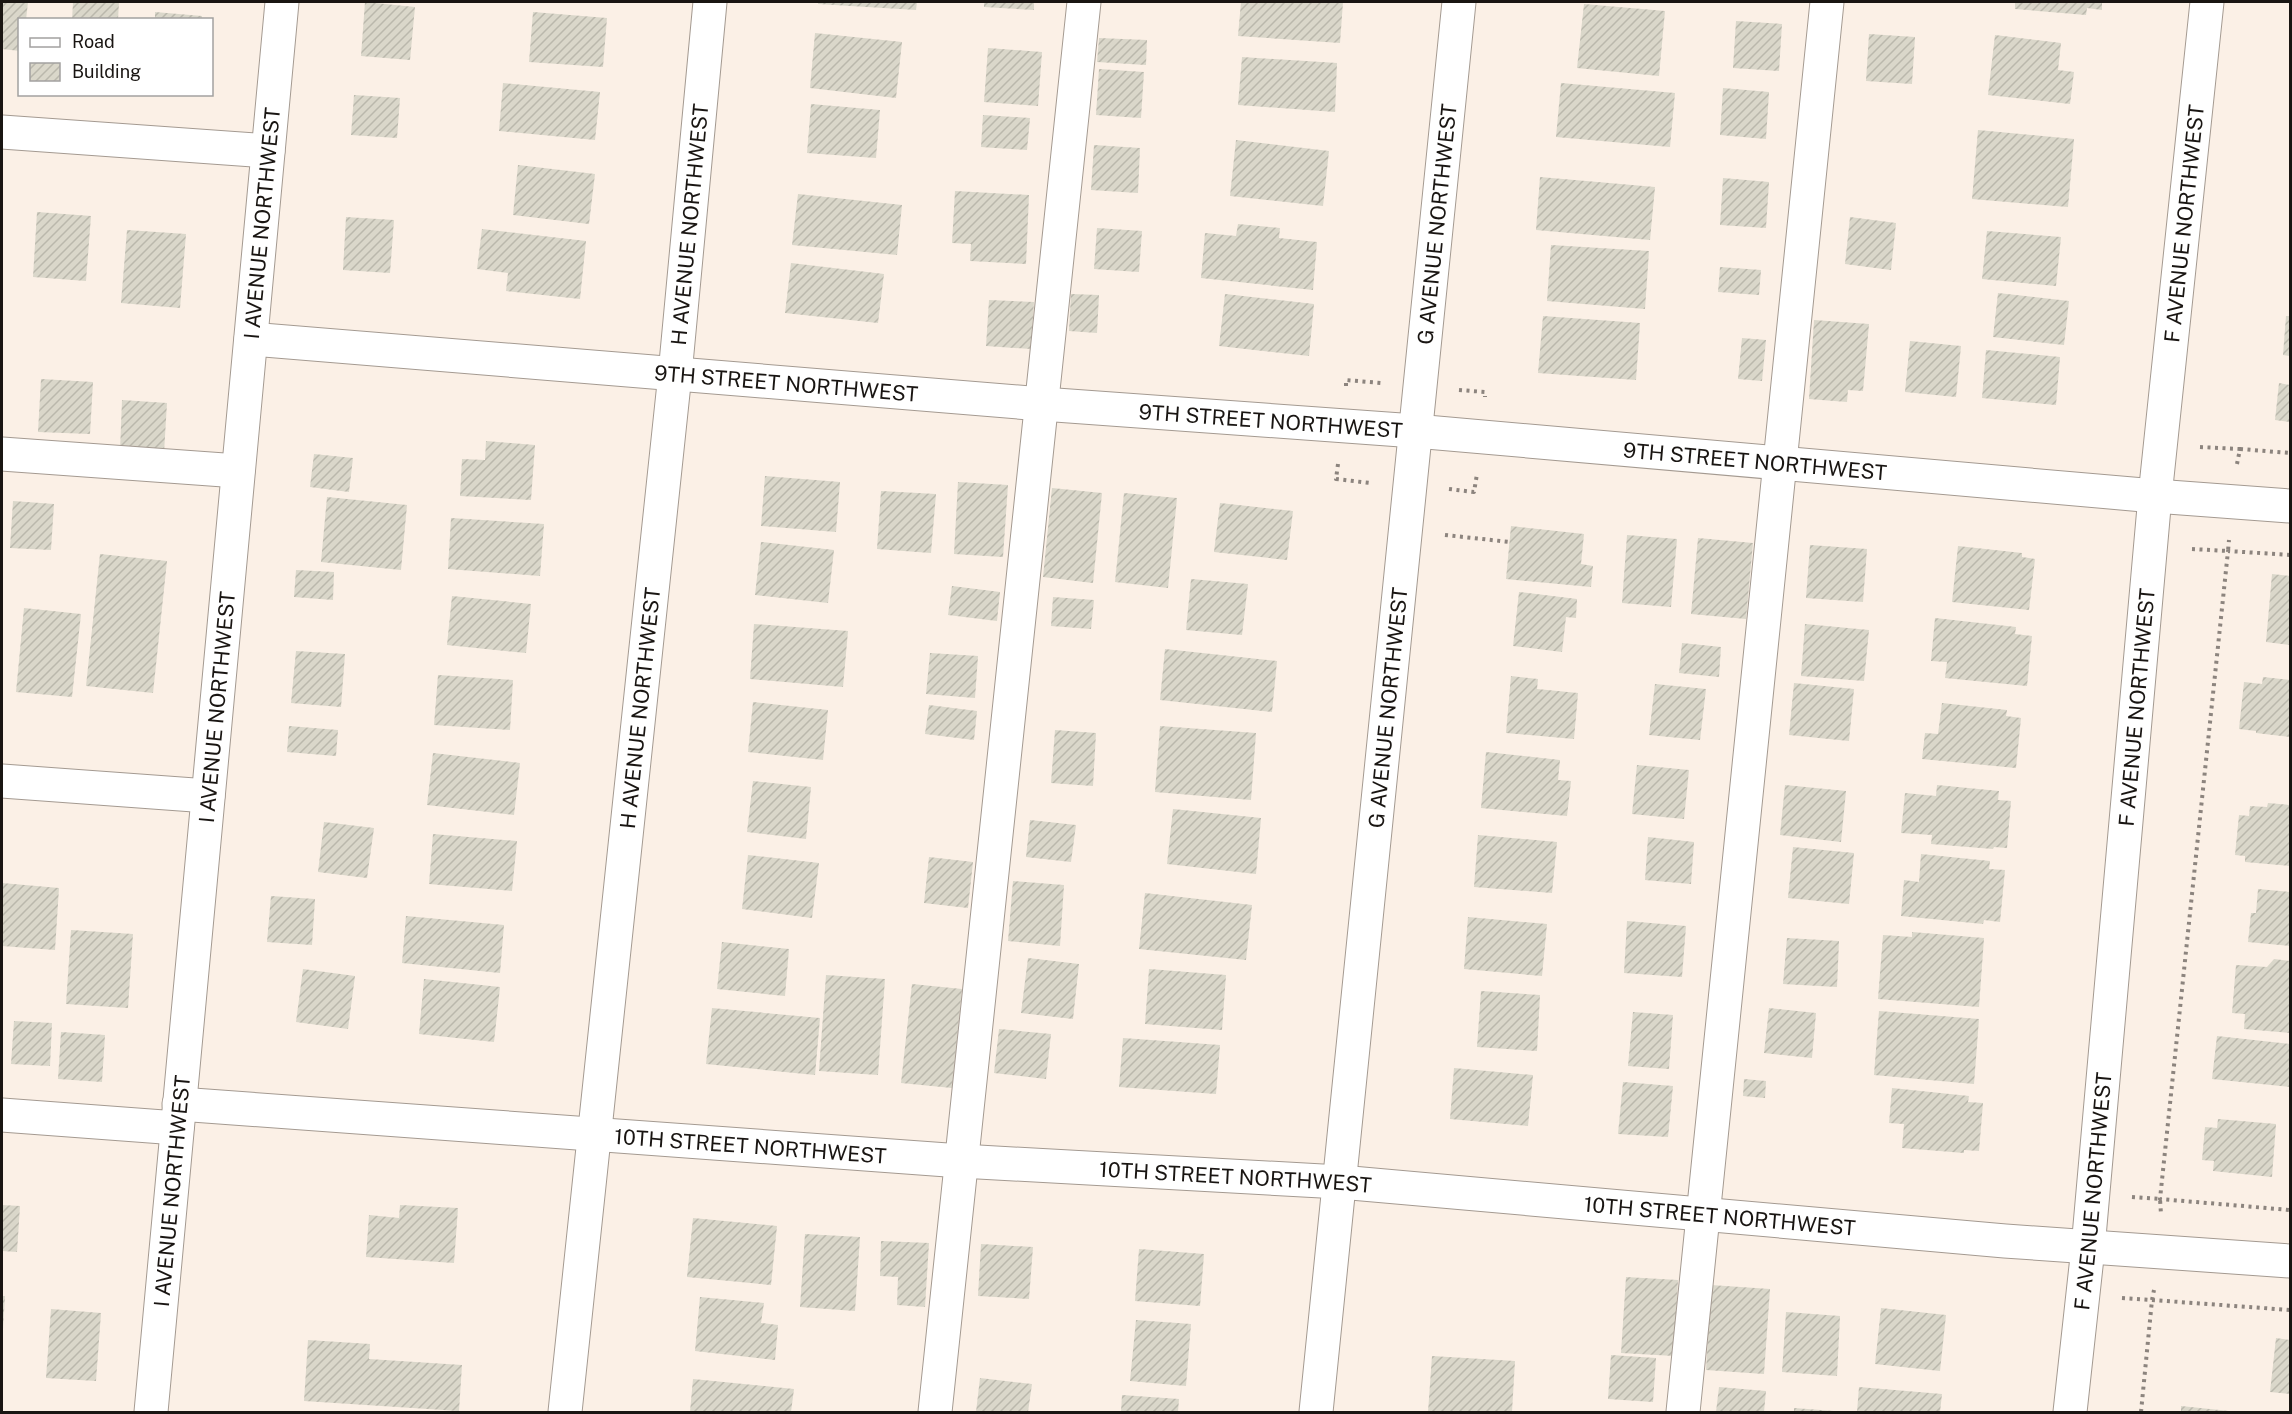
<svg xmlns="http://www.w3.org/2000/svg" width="2292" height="1414" font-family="'Public Sans',sans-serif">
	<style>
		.building { fill: url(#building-hatch) }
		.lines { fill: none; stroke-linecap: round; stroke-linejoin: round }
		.minor-casing { stroke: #a49a91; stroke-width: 35 }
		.major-casing { stroke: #a49a91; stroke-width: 35 }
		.path { stroke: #8c847e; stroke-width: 4; stroke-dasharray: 3 4.5; stroke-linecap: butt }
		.minor { stroke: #fff; stroke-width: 33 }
		.major { stroke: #fff; stroke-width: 33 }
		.labels { text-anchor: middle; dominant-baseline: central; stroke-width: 6; stroke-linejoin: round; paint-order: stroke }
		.street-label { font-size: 21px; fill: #191512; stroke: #fff }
	</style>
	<defs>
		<pattern id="building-hatch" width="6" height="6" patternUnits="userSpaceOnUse" patternTransform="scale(1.5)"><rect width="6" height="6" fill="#dad7ca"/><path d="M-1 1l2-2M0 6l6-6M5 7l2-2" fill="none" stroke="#bab8ac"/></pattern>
	</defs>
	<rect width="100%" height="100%" fill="#fbf0e6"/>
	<path class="building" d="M2 2H28L26 20H20V51L2 49Z
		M73 2H119L118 20H72Z
		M365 2 415 7 410 60 361 56Z
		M818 2H917L916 10 818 4Z
		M984 2H1034V10L984 7Z
		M1241 2H1343L1340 43 1238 36Z
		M2015 2H2102V10L2087 8 2086 15 2015 9Z
		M1584 4 1665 11 1659 76 1577 68Z
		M155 12 202 16V20H155Z
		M533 12 607 18 603 67 529 62Z
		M1736 21 1782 24 1779 71 1733 68Z
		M815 33 902 42 896 98 810 88Z
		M1869 34 1915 37 1912 84 1866 81Z
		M1995 35 2061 43 2058 70 2074 72 2070 104 1988 95Z
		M1099 38 1147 40 1146 65 1097 62Z
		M988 48 1042 52 1038 106 984 102Z
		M1242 57 1337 63 1335 112 1238 105Z
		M1099 69 1144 72 1141 118 1096 115Z
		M503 83 600 92 595 140 499 131Z
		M1561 83 1675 93 1670 147 1556 137Z
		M1723 88 1769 92 1766 139 1720 135Z
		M354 95 400 98 397 138 351 135Z
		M811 104 880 110 876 158 807 153Z
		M983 115 1030 118 1027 150 981 147Z
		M1978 130 2074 139 2068 207 1972 199Z
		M1236 140 1329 151 1323 206 1230 196Z
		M1094 145 1140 148 1138 193 1091 190Z
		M518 165 595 174 589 224 513 215Z
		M1540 177 1655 187 1650 240 1536 230Z
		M1723 178 1769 182 1766 228 1720 225Z
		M955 191 1029 195 1026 264 970 261 971 244 952 243Z
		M798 194 902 205 897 255 792 245Z
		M37 212 91 216 86 281 33 277Z
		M346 217 394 220 390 273 343 270Z
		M1850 217 1896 223 1891 270 1845 264Z
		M1238 224 1280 228 1279 238 1317 242 1313 290 1201 278 1205 233 1236 236Z
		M1097 228 1142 231 1139 272 1094 269Z
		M482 229 586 241 580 299 506 291 508 273 477 269Z
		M127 230 186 234 180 308 121 303Z
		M1987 231 2061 237 2056 286 1982 279Z
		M1551 245 1649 251 1645 309 1547 301Z
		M791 263 884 274 878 323 785 313Z
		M1720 267 1761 270 1759 295 1718 292Z
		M1998 293 2069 301 2064 345 1993 337Z
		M1071 294 1099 295 1097 333 1069 331Z
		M1225 294 1314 304 1309 356 1219 346Z
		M989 300 1034 302 1031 349 986 346Z
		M1543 316 1640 323 1636 380 1538 373Z
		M2286 316H2290V356L2283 355Z
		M1814 320 1869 324 1863 391 1848 390 1847 402 1809 399Z
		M1742 338 1766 340 1762 381 1738 379Z
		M1910 341 1961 346 1956 397 1905 392Z
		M1986 350 2060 357 2056 405 1982 398Z
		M41 379 93 382 90 434 38 432Z
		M2279 383 2290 385V422L2275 420Z
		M122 400 167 403 164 453 120 451Z
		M486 441 535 445 531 500 460 496 462 459 485 460Z
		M314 454 353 458 349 492 310 487Z
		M765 476 840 482 836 532 761 526Z
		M958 482 1008 485 1003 557 954 554Z
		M1052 488 1102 493 1093 583 1043 577Z
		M881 491 936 494 931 553 877 549Z
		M1124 493 1177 498 1168 588 1115 582Z
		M327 497 407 505 401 570 321 562Z
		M13 501 54 504 51 550 10 548Z
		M1220 503 1293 511 1287 560 1214 552Z
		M451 518 544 524 540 576 448 569Z
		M1511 526 1584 534 1581 564 1593 566 1591 587 1506 579Z
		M1627 535 1677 539 1671 607 1622 603Z
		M1698 538 1753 543 1746 619 1691 614Z
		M761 542 834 550 828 603 755 595Z
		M1810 545 1867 549 1863 602 1806 598Z
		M1958 546 2022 553V557L2035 559 2029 610 1952 602Z
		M100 554 167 561 153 693 86 686Z
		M296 570 334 572 333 600 294 597Z
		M2272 574 2290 576V645L2266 642Z
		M1191 579 1248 584 1242 635 1186 630Z
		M952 586 1000 592 997 621 948 615Z
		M1519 592 1577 599 1576 618 1566 617 1562 652 1513 646Z
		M452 596 531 604 526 653 447 645Z
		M1053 597 1094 600 1091 629 1051 626Z
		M24 608 81 614 72 697 16 692Z
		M1935 618 2016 627 2015 634 2032 636 2027 686 1945 678 1947 662 1931 661Z
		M754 624 848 631 843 687 750 679Z
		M1805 624 1869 630 1864 681 1801 676Z
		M1682 643 1721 647 1719 677 1679 673Z
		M1165 649 1277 661 1272 712 1160 700Z
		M296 651 345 654 341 707 291 703Z
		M930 653 978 656 975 698 926 694Z
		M438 675 513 680 510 730 434 725Z
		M1511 676 1538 679 1537 689 1578 693 1574 739 1506 733Z
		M2263 677 2290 680V737L2256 733V731L2239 729 2244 682 2262 684Z
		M1794 683 1854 689 1849 741 1789 735Z
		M1655 684 1706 689 1700 740 1649 735Z
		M753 702 828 710 823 760 748 752Z
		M1942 703 2007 710 2006 716 2021 718 2016 768 1922 759 1925 733 1938 734Z
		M929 705 977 711 974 740 925 734Z
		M289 726 338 730 336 756 287 752Z
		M1160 726 1256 733 1251 800 1155 792Z
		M1055 730 1096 733 1093 786 1051 783Z
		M1486 752 1560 760 1558 780 1571 781 1567 816 1481 808Z
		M433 753 520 763 514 815 427 805Z
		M1637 765 1689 770 1684 819 1632 814Z
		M753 781 811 787 806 839 747 832Z
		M1785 785 1846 791 1841 842 1780 835Z
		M1937 785 1999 791 1998 800 2011 801 2007 848 1994 847 1993 849 1931 844 1932 835 1901 833 1905 793 1936 796Z
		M2268 803 2290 805V866L2245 862V856L2235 855 2239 815 2249 816 2250 806 2267 807Z
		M1173 809 1261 818 1256 874 1167 864Z
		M1030 820 1076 825 1071 862 1026 857Z
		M324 822 374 828 367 878 318 872Z
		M433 834 517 841 512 891 429 884Z
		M1478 835 1557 842 1552 893 1474 887Z
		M1648 837 1694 842 1691 884 1645 880Z
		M1793 847 1854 853 1849 904 1788 898Z
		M1921 854 1990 861 1989 869 2005 870 2000 922 1984 920 1983 924 1901 916 1904 880 1919 882Z
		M748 855 819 863 812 918 742 909Z
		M929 857 973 862 968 908 924 903Z
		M1013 881 1064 885 1060 946 1008 941Z
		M2 883 59 888 55 950 2 946Z
		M2258 889 2290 892V946L2248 942 2251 913H2256Z
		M1145 893 1252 905 1246 960 1139 949Z
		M271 896 315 899 312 945 267 942Z
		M406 916 504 925 500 973 402 963Z
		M1468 917 1547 924 1542 976 1464 969Z
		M1627 921 1686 926 1682 977 1624 973Z
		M71 930 133 934 128 1008 66 1004Z
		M1912 932 1984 938 1979 1007 1878 999 1883 935 1912 937Z
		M1787 938 1839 941 1837 987 1783 984Z
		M722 942 789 949 785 996 717 989Z
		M1028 958 1079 964 1073 1019 1021 1013Z
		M2274 959 2290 961V1033L2244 1029 2245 1014 2232 1013 2236 965 2267 967Z
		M303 969 355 976 348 1029 296 1022Z
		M1149 969 1226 975 1222 1030 1145 1024Z
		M826 975 885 979 878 1075 819 1071Z
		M424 979 500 987 494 1042 419 1034Z
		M912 984 962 989 952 1088 901 1083Z
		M1481 991 1540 995 1537 1051 1477 1047Z
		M712 1008 820 1018 815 1075 706 1064Z
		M1769 1008 1816 1013 1812 1058 1764 1053Z
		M1879 1011 1979 1019 1974 1084 1874 1075Z
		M1633 1012 1673 1015 1669 1069 1628 1066Z
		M14 1021 52 1023 50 1066 11 1064Z
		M999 1029 1051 1034 1046 1079 994 1073Z
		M61 1032 105 1035 102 1082 58 1079Z
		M2217 1036 2290 1044V1087L2212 1079Z
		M1123 1038 1220 1045 1216 1094 1119 1087Z
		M1454 1068 1533 1075 1528 1126 1450 1119Z
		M1744 1079 1766 1081 1765 1098 1743 1096Z
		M1623 1082 1673 1086 1668 1137 1618 1134Z
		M1892 1088 1969 1096 1968 1102 1983 1103 1979 1151 1964 1150V1153L1902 1148 1904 1124 1889 1123Z
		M2218 1119 2276 1124 2272 1177 2213 1171 2214 1161 2202 1160 2205 1127 2217 1128Z
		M2 1205 20 1206 17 1252 2 1251Z
		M400 1205 458 1208 454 1263 366 1257 369 1215 399 1218Z
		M693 1218 777 1226 771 1285 687 1277Z
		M805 1234 860 1237 855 1311 800 1307Z
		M881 1241 929 1243 925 1307 897 1305 898 1277 880 1276Z
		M981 1244 1033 1247 1029 1299 978 1296Z
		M1139 1249 1204 1254 1200 1306 1135 1301Z
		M1626 1277 1678 1280 1674 1356 1621 1353Z
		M1711 1285 1770 1289 1764 1374 1706 1370Z
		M2 1296H5L3 1329H2Z
		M700 1297 764 1303 761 1323 778 1325 775 1360 695 1351Z
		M1881 1308 1946 1315 1940 1371 1875 1364Z
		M51 1309 101 1313 96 1381 46 1378Z
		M1786 1312 1840 1316 1837 1376 1782 1372Z
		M1136 1320 1191 1324 1186 1386 1130 1381Z
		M2276 1338 2290 1340V1394L2270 1392Z
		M308 1340 370 1344 369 1359 462 1365 459 1411 304 1401Z
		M1611 1355 1656 1358 1653 1402 1608 1399Z
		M1432 1356 1515 1361 1512 1412H1428Z
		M980 1378 1032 1384 1028 1412H976Z
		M693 1379 794 1389 791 1412H690Z
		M1719 1387 1766 1391 1764 1412H1716Z
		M1859 1387 1942 1394 1940 1412H1857Z
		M1122 1395 1179 1399 1178 1412H1121Z
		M2181 1406 2229 1411 2228 1412H2181Z
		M1794 1408 1834 1411V1412H1794Z"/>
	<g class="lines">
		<g class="minor-casing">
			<g id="minor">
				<path d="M2 132 268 151"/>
				<path id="s1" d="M251 339 1042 404 1415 431 2155 496 2290 506"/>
				<path d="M2 454 238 471"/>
				<path d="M2 781 208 796"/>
				<path id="s2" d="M179 1104 961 1161 1340 1182 2005 1241 2290 1261"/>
				<path d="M2 1115 177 1128"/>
				<path id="s3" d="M151 1412 282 2"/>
				<path id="s4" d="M565 1412 675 374 710 2"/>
				<path d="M935 1412 1084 2"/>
				<path id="s5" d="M1316 1412 1459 2"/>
				<path d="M1683 1412 1827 2"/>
			</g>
		</g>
		<g class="major-casing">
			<g id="major">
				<path id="s6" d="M2070 1412 2088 1248 2155 496 2207 2"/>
			</g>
		</g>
		<path class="path" d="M1346 386V380L1381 383
			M1459 390 1485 392V397
			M2200 447 2240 449 2237 464
			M2240 449 2290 453
			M1338 464 1336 479 1370 483
			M1449 489 1474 492 1477 474
			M1445 535 1510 542
			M2192 549 2228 551 2229 540
			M2290 555 2228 551 2160 1199 2290 1210
			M2132 1197 2160 1199 2161 1214
			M2122 1298 2152 1300 2154 1290
			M2141 1412 2152 1300 2290 1310"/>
		<use href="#minor" class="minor"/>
		<use href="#major" class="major"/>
	</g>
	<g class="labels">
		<g class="street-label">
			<text stroke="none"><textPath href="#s3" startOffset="1194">I AVENUE NORTHWEST</textPath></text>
			<text stroke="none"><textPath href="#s5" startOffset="1194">G AVENUE NORTHWEST</textPath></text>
			<text stroke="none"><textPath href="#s6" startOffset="1194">F AVENUE NORTHWEST</textPath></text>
			<text stroke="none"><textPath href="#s4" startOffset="1194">H AVENUE NORTHWEST</textPath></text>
			<text stroke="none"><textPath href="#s1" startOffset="537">9TH STREET NORTHWEST</textPath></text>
			<text stroke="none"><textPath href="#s1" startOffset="1023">9TH STREET NORTHWEST</textPath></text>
			<text stroke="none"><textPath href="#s1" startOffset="1509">9TH STREET NORTHWEST</textPath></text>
			<text stroke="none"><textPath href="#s3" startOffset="708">I AVENUE NORTHWEST</textPath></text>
			<text stroke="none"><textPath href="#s4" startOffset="708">H AVENUE NORTHWEST</textPath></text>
			<text stroke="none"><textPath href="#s5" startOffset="708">G AVENUE NORTHWEST</textPath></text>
			<text stroke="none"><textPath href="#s6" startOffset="708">F AVENUE NORTHWEST</textPath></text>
			<text stroke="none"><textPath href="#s2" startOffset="573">10TH STREET NORTHWEST</textPath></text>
			<text stroke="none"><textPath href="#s2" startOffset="1059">10TH STREET NORTHWEST</textPath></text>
			<text stroke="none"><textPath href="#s3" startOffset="222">I AVENUE NORTHWEST</textPath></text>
			<text stroke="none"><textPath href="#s6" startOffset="222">F AVENUE NORTHWEST</textPath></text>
			<text stroke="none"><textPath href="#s2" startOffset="1545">10TH STREET NORTHWEST</textPath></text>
		</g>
	</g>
	<rect width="2292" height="1414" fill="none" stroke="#191512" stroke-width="6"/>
	<rect x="18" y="18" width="195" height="78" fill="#ffffff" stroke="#a3a1a0" stroke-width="1.5"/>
	<rect x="30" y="38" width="30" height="9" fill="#ffffff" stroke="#a3a1a0" stroke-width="1.5"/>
	<text x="72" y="48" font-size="18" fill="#191512">Road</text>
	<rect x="30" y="63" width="30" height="18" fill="url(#building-hatch)" stroke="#a3a1a0" stroke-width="1.5"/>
	<text x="72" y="78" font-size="18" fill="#191512">Building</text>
</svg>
